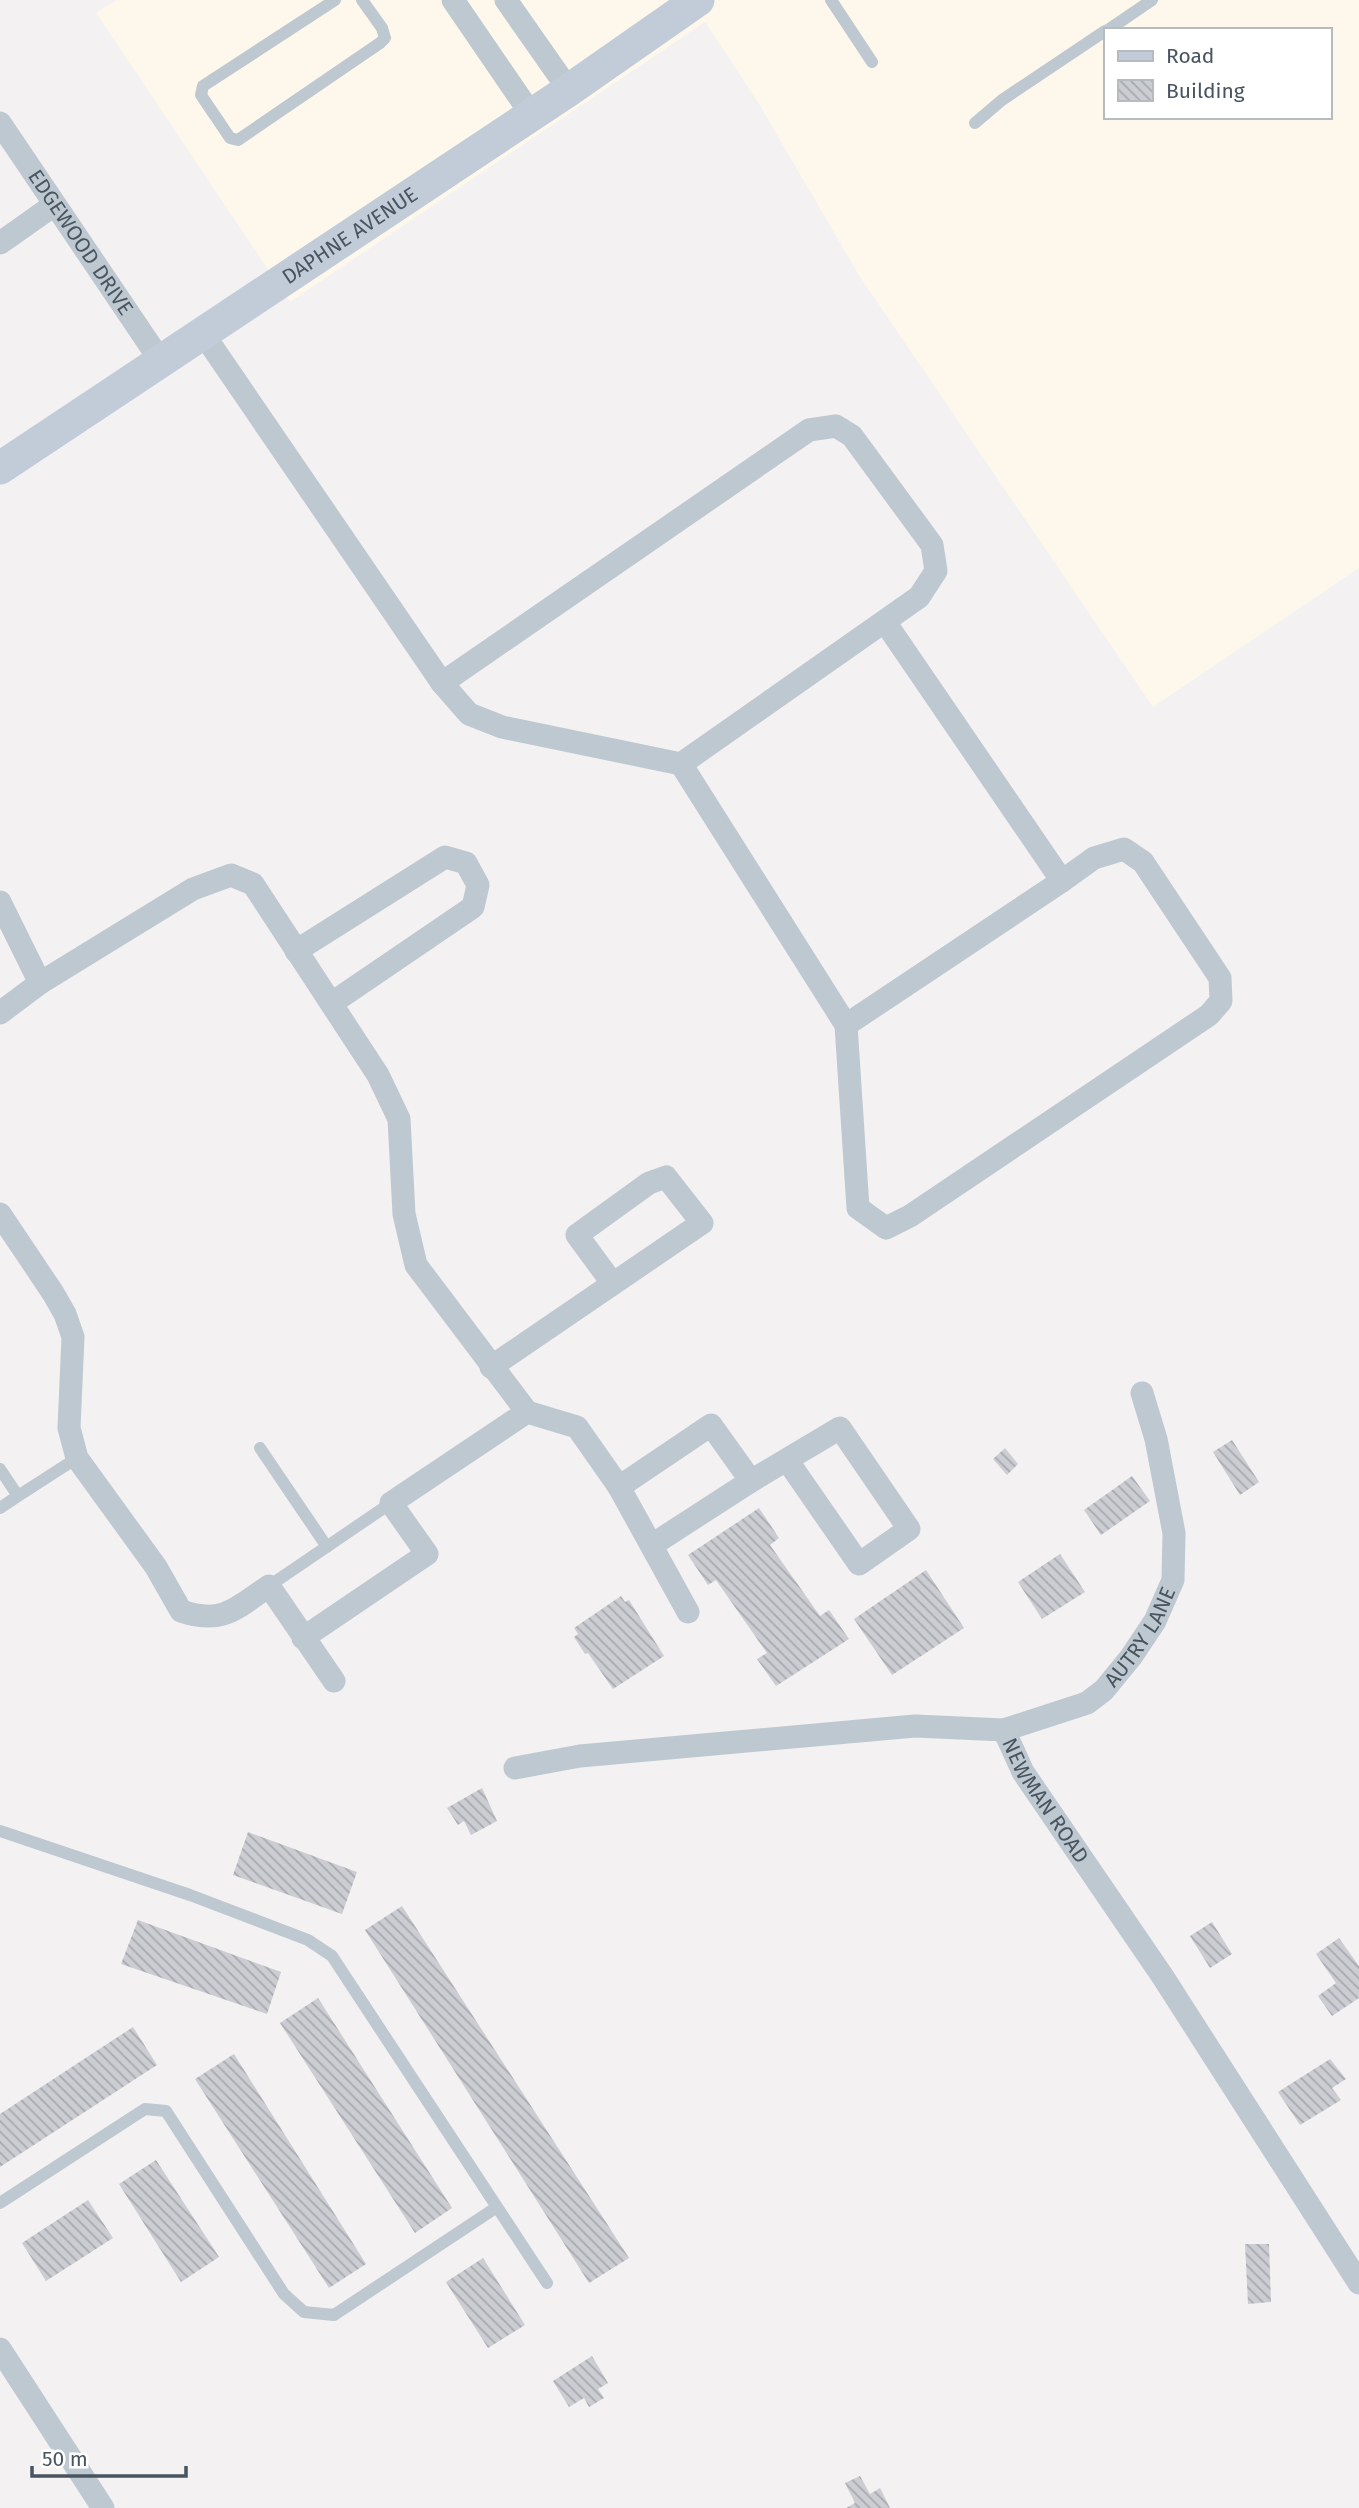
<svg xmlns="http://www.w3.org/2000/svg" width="1359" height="2508" font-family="'Fira Sans',sans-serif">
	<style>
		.commercial { fill: #fdf8eb; fill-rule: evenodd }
		.building { fill: url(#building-back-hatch) }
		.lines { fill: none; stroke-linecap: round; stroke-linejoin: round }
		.lane { stroke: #bec8d0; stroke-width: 12 }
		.street { stroke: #bec8d0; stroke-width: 23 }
		.secondary { stroke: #c1ccd8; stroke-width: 33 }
		.labels { text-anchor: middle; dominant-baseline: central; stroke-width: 7; stroke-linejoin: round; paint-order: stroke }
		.street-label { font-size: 21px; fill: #48545f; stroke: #fff }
	</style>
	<defs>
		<pattern id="building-back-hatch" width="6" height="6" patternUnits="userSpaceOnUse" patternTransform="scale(1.75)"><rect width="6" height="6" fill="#cbcdd3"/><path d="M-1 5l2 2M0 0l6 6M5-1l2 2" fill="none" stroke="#a7a9ae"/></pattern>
	</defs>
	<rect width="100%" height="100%" fill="#f3f1f1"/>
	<path class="commercial" d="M117 0H1359V568L1153 707 860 277 759 104 705 22 290 302 96 13ZM1105 30H1329V117H1105Z"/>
	<path class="building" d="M1232 1440 1259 1482 1240 1495 1213 1452Z
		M1005 1448 1018 1464 1007 1475 993 1459Z
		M1132 1476 1150 1501 1101 1535 1084 1510Z
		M759 1508 779 1538 770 1545 820 1616 829 1610 849 1639 776 1686 757 1659 767 1653 716 1580 708 1585 688 1555Z
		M1060 1554 1085 1592 1042 1619 1018 1582Z
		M926 1570 964 1628 892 1675 854 1619Z
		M621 1596 625 1602 629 1600 664 1656 613 1689 588 1653 585 1654 574 1637 578 1634 574 1628Z
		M482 1788 497 1821 471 1835 464 1821 458 1825 447 1808Z
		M248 1832 357 1872 342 1914 233 1875Z
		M402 1906 629 2258 589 2283 365 1930Z
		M138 1920 281 1972 267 2014 121 1964Z
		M1212 1922 1232 1954 1210 1968 1190 1936Z
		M1339 1938 1359 1966V1998L1332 2016 1318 1996 1336 1983 1316 1954Z
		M318 1998 452 2208 415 2233 280 2023Z
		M133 2027 157 2065 0 2167V2114Z
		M234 2054 366 2264 329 2288 195 2079Z
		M1330 2059 1346 2079 1332 2088 1341 2100 1300 2125 1278 2092Z
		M156 2160 219 2257 181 2282 119 2184Z
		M88 2200 113 2238 46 2281 22 2243Z
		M1245 2244H1269L1271 2302 1248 2304Z
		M483 2258 525 2325 488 2348 446 2282Z
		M592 2356 608 2383 598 2389 604 2398 589 2407 584 2398 569 2407 553 2381Z
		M860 2476 870 2494 880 2488 890 2508H846L855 2503 845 2483Z"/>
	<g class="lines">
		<path class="lane" d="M335 0 203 86 201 95 230 138 238 140 380 43 385 38 382 28 362 0
			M831 0 872 62
			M1108 30 1152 0
			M975 123 1002 100 1105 31
			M260 1448 327 1547
			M0 1469 18 1496 77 1458
			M0 1508 18 1496
			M269 1586 391 1503
			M0 1831 190 1895 308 1940 332 1956 547 2283
			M0 2203 145 2109 166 2111 284 2294 304 2312 334 2315 497 2207"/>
		<g class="street">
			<path d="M453 0 531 114"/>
			<path d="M506 0 569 90"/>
			<path id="s1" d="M0 123 160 360"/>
			<path d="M0 243 54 205"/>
			<path d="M202 332 442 683 469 714 502 727 681 764 846 1025 858 1208 886 1228 910 1216 1209 1015 1221 1001 1220 978 1143 862 1124 849 1094 858 1062 881 885 622"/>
			<path d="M442 683 809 430 836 426 852 436 932 545 936 571 919 597 681 764"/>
			<path d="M0 902 40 983"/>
			<path d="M296 951 445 857 466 863 478 885 473 907 332 1003"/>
			<path d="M0 1013 40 983 193 889 231 875 253 884 378 1075 399 1119 404 1214 416 1265 527 1412"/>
			<path d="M846 1025 1062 881"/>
			<path d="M0 1214 53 1293 65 1314 73 1337 69 1428 77 1458 156 1567 181 1611C223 1625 235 1609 269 1586L334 1681"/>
			<path d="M491 1367 702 1223 666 1177 649 1183 577 1235 613 1284"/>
			<path d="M751 1481 840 1428 909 1529 859 1564 787 1460"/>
			<path d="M619 1487 711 1425 751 1481 652 1545"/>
			<path d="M303 1638 427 1554 391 1503 527 1412 577 1427 619 1487 688 1612"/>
			<path id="s2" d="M1004 1730 1023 1772 1163 1977 1359 2283"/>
			<path id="s3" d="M515 1768 580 1756 915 1726 1004 1730 1087 1703 1104 1690 1131 1657 1155 1621 1173 1580 1174 1533 1156 1439 1142 1393"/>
			<path d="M0 2349 103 2508"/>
		</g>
		<path class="secondary" id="s4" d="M0 468 569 90 698 0"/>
	</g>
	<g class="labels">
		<g class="street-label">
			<text stroke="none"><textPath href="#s4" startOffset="420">DAPHNE AVENUE</textPath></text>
			<text stroke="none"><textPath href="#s1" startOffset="144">EDGEWOOD DRIVE</textPath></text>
			<text stroke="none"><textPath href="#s3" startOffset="665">AUTRY LANE</textPath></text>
			<text stroke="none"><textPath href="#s2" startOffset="82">NEWMAN ROAD</textPath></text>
		</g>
	</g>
	<rect x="1104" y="28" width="228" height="91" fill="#ffffff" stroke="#b6bbbf" stroke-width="2"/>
	<rect x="1118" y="51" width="35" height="10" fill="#c1ccd8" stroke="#b6bbbf" stroke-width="2"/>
	<text x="1166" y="63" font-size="21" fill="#48545f">Road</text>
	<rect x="1118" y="80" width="35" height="21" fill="url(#building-back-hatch)" stroke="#b6bbbf" stroke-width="2"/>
	<text x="1166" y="98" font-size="21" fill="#48545f">Building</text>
	<path d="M32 2466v10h154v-10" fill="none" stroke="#48545f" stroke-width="3.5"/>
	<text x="42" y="2466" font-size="21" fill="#48545f" stroke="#ffffff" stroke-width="5" paint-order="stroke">50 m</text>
</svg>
